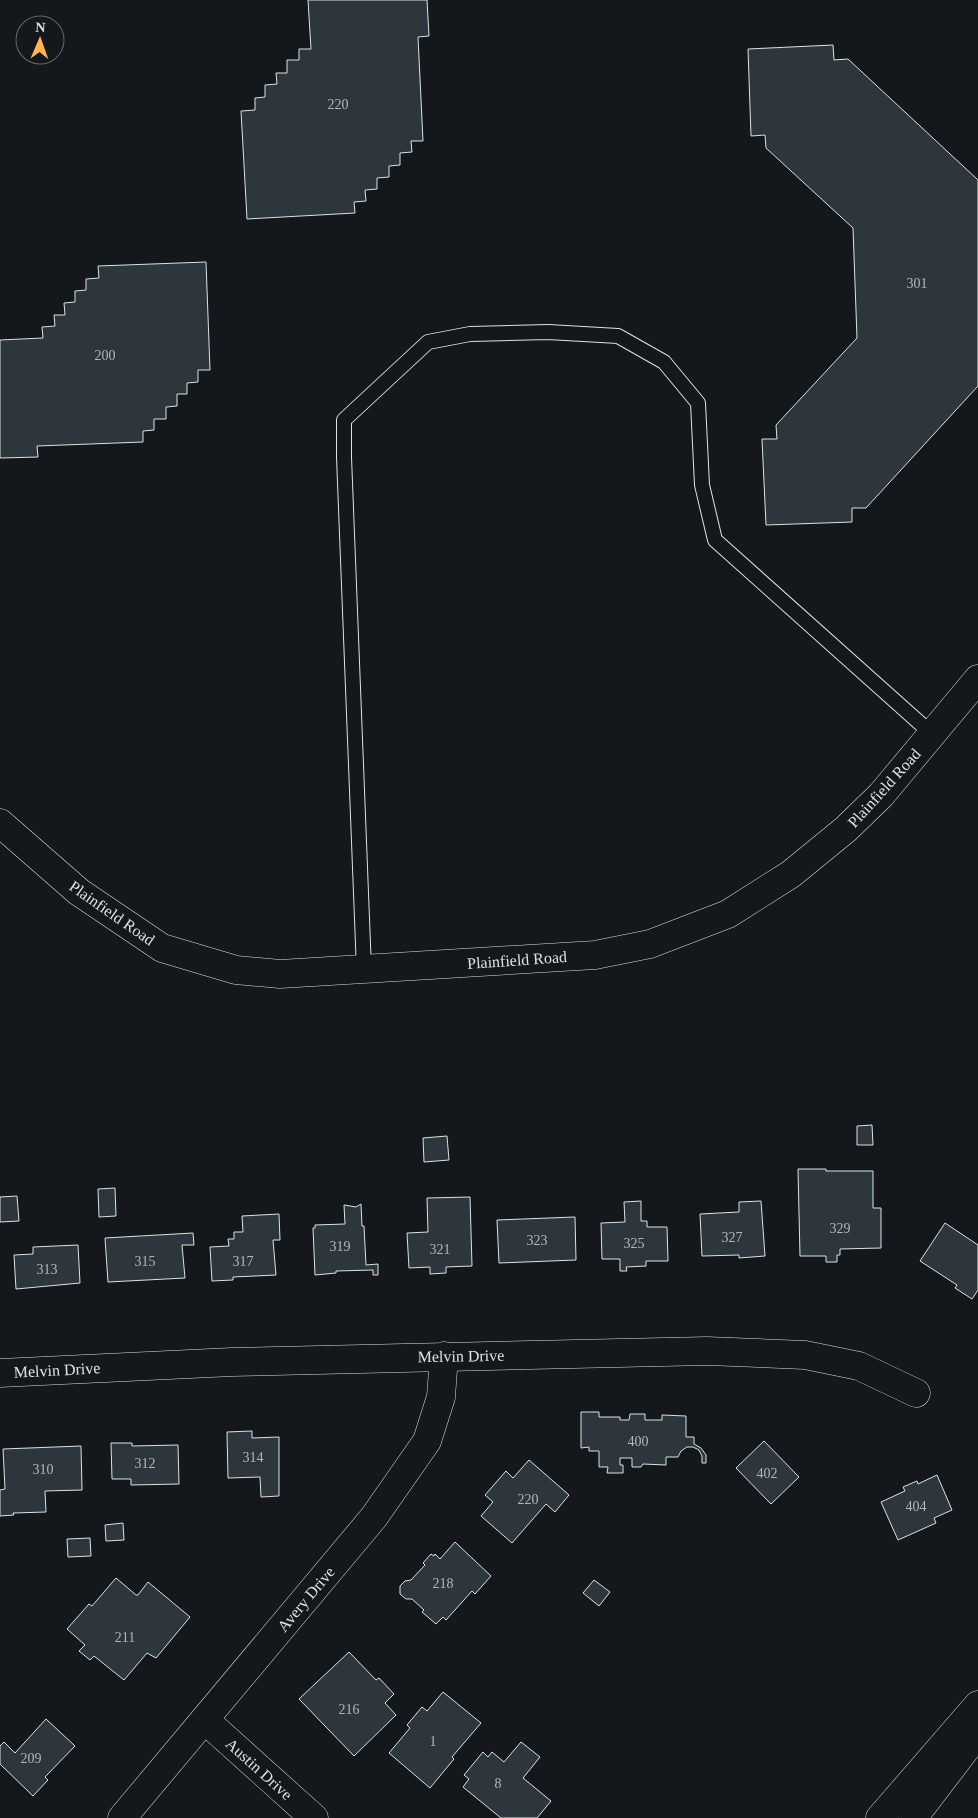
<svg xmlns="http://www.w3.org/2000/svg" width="978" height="1818" font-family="'Times New Roman',serif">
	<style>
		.building { fill: #2c363c; stroke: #d8e6dc }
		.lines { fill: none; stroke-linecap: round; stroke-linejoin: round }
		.service-casing { stroke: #d8e6dc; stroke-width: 16 }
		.minor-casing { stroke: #d8e6dc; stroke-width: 29 }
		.motorway-casing { stroke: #d8e6dc; stroke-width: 29 }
		.service { stroke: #14181c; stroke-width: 14 }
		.minor { stroke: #14181c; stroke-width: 28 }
		.motorway { stroke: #14181c; stroke-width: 28 }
		.labels { text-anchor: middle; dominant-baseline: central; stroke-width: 4; stroke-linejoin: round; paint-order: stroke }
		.number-label { font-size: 14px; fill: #adbab4 }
		.street-label { font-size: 16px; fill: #d8e6dc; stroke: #14181c }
	</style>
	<rect width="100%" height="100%" fill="#14181c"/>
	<path class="building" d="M308 0H427L429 36 418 37 423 141H411L412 152 400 153V165L389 166V177L377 178V189L365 190 366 201 354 202 355 213 247 219 241 111 255 110V98L265 97V85L277 84 276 73H287V60H299V49H311Z
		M833 45 834 60 848 59 978 180V386L866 508H852V522L766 525 762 439H777L776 425 857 338 853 228 766 148 765 135 751 136 748 49Z
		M206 262 210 370H198V382L187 383V394H177V406L166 407V419H154V430L143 431V442L37 446 38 457 0 458V340L43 338 42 327 55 326 54 315H65L64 303 75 302V291L86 290V279L99 278 98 266Z
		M872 1125 873 1145H857V1126Z
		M447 1136 449 1160 424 1162 423 1138Z
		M798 1169H826V1171H873V1208H881V1248L840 1249V1255H837V1262H826V1256H800Z
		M115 1188 116 1216 99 1217 98 1189Z
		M17 1196 19 1221 0 1222V1197Z
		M470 1197 472 1266 446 1267V1273L430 1274V1267L409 1268 407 1233 428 1232 427 1198Z
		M641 1201V1221H647V1227H667L668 1261H646V1266L626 1267 627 1271H620V1259H602L601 1223 625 1222 624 1202Z
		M761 1201 765 1256 739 1258V1255L702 1256 700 1214 739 1212V1202Z
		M361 1204 362 1226H364L366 1265 378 1264V1275H373V1270L336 1271V1273L315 1275 313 1228H315V1225L345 1224 344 1205 356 1207Z
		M279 1214 280 1240H273L276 1275 233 1277V1280L212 1281 210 1247 229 1246 228 1239H234V1232H243L242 1216Z
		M575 1217 576 1260 499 1263 497 1220Z
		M945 1223 978 1245V1290L972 1299 955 1288 957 1285 920 1261Z
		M193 1233 194 1245H182L185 1278 108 1282 105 1238Z
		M78 1245 80 1283 16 1289 14 1255 33 1254V1247Z
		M581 1412H599V1417H620V1420H629L630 1414H645V1420H662V1415L686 1416V1437H694V1444L701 1448 706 1455V1463H702V1456L699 1450 693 1447H687L681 1451 678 1457H666V1465L643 1464 641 1467H632V1458H620V1465H623V1473H607L608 1467H599V1451H589V1447L581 1448Z
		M252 1431V1438L279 1437V1496L261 1497 260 1477 228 1478 227 1432Z
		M764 1441 799 1477 771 1504 736 1468Z
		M111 1443H132V1446L178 1445 179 1484 131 1485V1479H112Z
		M81 1446 82 1490 45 1491 46 1512 13 1513 14 1515 0 1516V1490L5 1489 3 1449Z
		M529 1460 569 1495 555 1512 546 1504 512 1543 481 1516 493 1502 485 1495 506 1471 513 1478Z
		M937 1475 952 1510 934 1518 936 1523 898 1540 881 1502 905 1491 903 1487 917 1481 918 1484Z
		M123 1523 124 1540 106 1541 105 1525Z
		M90 1538 91 1556 68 1557 67 1539Z
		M455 1542 491 1576 475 1594 472 1591 446 1620 443 1617 436 1624 422 1612 424 1610 412 1599H406L400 1594V1586L405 1581 411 1580 425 1565 423 1563 431 1554 434 1556 435 1554 440 1559Z
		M116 1578 136 1595H138L148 1582 190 1617 156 1658 147 1653 124 1680 94 1656 90 1660 79 1651 85 1645 67 1629 89 1604 92 1606Z
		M594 1580 610 1592 599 1606 583 1593Z
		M349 1652 376 1680 379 1678 394 1694 385 1703 396 1715 354 1756 299 1699Z
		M443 1692 481 1723 452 1757 454 1759 430 1788 389 1753 410 1728 407 1725 422 1707 427 1711Z
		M46 1719 75 1746 45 1777 48 1780 33 1796 0 1764V1746L4 1742 15 1753Z
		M521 1742 540 1757 523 1778 551 1801 537 1818H501L463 1787 469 1779 464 1775 483 1752 488 1757 492 1752 504 1762Z"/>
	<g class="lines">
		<g class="service-casing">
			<path id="service" d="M364 970 344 457V420L428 342 470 334 548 332 618 336 664 362 698 403 702 485 715 540 932 734"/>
		</g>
		<g class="minor-casing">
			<path id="minor" d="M0 823 79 892 162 948 236 970 280 974 595 955 650 944 728 914 791 874 846 829 881 795 978 679
				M0 1373 232 1362 707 1351 805 1355 859 1366 916 1393
				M205 1720 314 1818
				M122 1818 374 1517 427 1441 441 1397 444 1356"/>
		</g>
		<g class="motorway-casing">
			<path id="motorway" d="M880 1818 978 1705
				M913 1818 978 1733"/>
		</g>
		<use href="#service" class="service"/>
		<use href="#minor" class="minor"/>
		<use href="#motorway" class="motorway"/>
	</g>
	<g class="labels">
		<g class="number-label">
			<text x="338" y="104">220</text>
			<text x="917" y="283">301</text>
			<text x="105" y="355">200</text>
			<text x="840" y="1228">329</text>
			<text x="732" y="1237">327</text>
			<text x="537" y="1240">323</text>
			<text x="634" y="1243">325</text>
			<text x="340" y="1246">319</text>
			<text x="440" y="1249">321</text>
			<text x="145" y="1261">315</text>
			<text x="243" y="1261">317</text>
			<text x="47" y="1269">313</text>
			<text x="638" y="1441">400</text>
			<text x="253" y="1457">314</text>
			<text x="145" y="1463">312</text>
			<text x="43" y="1469">310</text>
			<text x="767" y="1473">402</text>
			<text x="528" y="1499">220</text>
			<text x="916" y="1506">404</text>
			<text x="443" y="1583">218</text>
			<text x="125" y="1637">211</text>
			<text x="349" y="1709">216</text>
			<text x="433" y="1741">1</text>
			<text x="31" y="1758">209</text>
			<text x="498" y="1783">8</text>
		</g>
		<g class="street-label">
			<text transform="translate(884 788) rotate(-48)">Plainfield Road</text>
			<text transform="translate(112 913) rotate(35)">Plainfield Road</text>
			<text transform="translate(517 960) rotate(-4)">Plainfield Road</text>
			<text transform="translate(461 1356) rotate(-1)">Melvin Drive</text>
			<text transform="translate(57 1370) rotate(-3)">Melvin Drive</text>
			<text transform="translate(306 1599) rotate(-50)">Avery Drive</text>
			<text transform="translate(259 1769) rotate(42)">Austin Drive</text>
		</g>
	</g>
	<g transform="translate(40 40) rotate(2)"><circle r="24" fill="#14181c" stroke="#626a69"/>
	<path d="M0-4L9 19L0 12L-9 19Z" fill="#ffb74d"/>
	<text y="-8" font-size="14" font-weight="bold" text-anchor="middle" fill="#d8e6dc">N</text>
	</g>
</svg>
